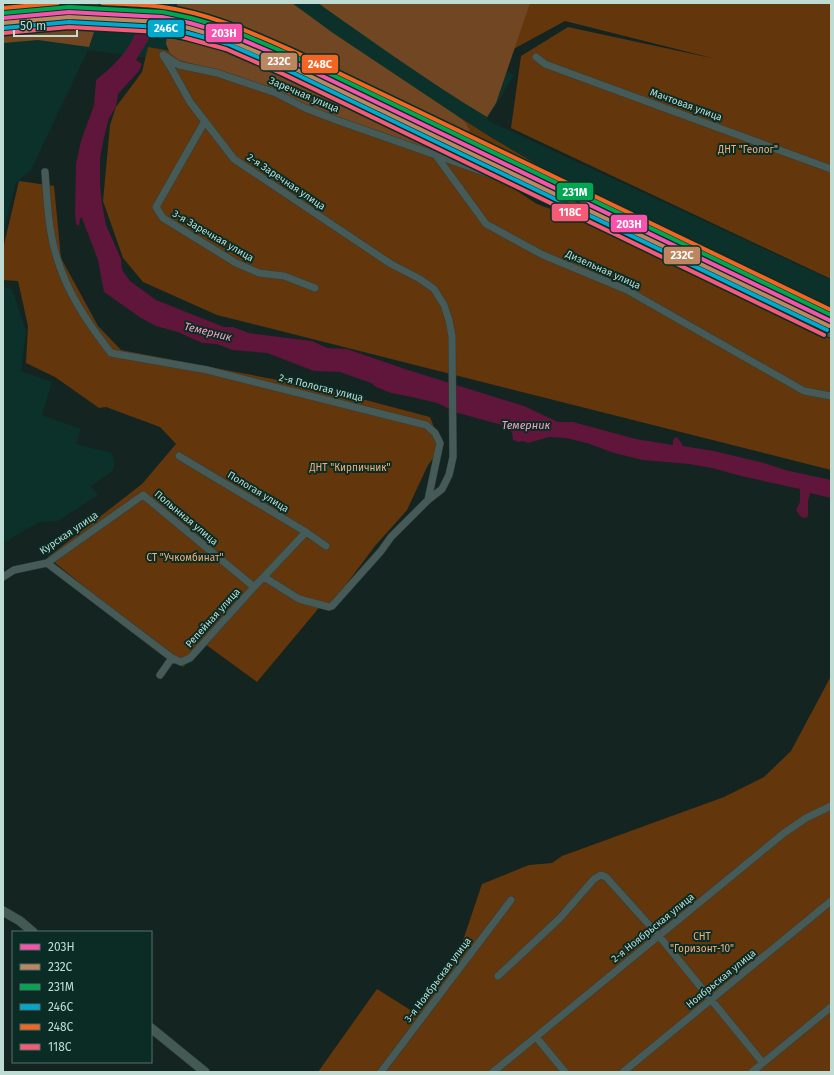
<svg xmlns="http://www.w3.org/2000/svg" width="834" height="1075" font-family="'Fira Sans',sans-serif">
	<style>
		.built { fill: #0c312a }
		.green { fill: #63370b }
		.forest { fill: #714723 }
		.water { fill: #5f163a }
		.pier { fill: #132421 }
		.lines { fill: none; stroke-linecap: round; stroke-linejoin: round }
		.street-casing { stroke: #303e3b; stroke-width: 8 }
		.secondary-casing { stroke: #303e3b; stroke-width: 10 }
		.street { stroke: #465b57; stroke-width: 7 }
		.secondary { stroke: #435954; stroke-width: 9 }
		.rail-1-casing { stroke: #0b2c25; stroke-width: 7 }
		.rail-2-casing { stroke: #0b2c25; stroke-width: 7 }
		.rail-3-casing { stroke: #0b2c25; stroke-width: 7 }
		.rail-4-casing { stroke: #0b2c25; stroke-width: 7 }
		.rail-5-casing { stroke: #0b2c25; stroke-width: 7 }
		.rail-6-casing { stroke: #0b2c25; stroke-width: 7 }
		.rail-1 { stroke: #f653ac; stroke-width: 4 }
		.rail-2 { stroke: #bb8660; stroke-width: 4 }
		.rail-3 { stroke: #00a651; stroke-width: 4 }
		.rail-4 { stroke: #00a9ce; stroke-width: 4 }
		.rail-5 { stroke: #f26522; stroke-width: 4 }
		.rail-6 { stroke: #f75a77; stroke-width: 4 }
		.labels { text-anchor: middle; dominant-baseline: central; stroke-width: 4; stroke-linejoin: round; paint-order: stroke }
		.street-label { font-size: 10px; fill: #bedcd3; stroke: #0b2c25 }
		.park-label { font-size: 10px; fill: #f5ad7a; stroke: #0b2c25 }
		.water-label { font-size: 11px; font-style: italic; fill: #f6a1c0; stroke: #0b2c25 }
		.line-badge { stroke: #0b2c25; stroke-width: 1.5 }
		.badge-label { font-size: 11px; text-anchor: middle; font-weight: bold; fill: #fff }
	</style>
	<rect width="100%" height="100%" fill="#132421"/>
	<path class="built" d="M3 3H400L514 75 487 120 831 280V332L623 232 537 201 465 156 170 61 88 50 31 170 15 184 3 233Z
		M3 287 12 289 26 331 21 371 52 382 42 415 81 429 76 444 112 453 114 460V467L111 472 91 486 98 495 58 521 39 522 3 543Z"/>
	<path class="green" d="M3 3H108L109 10 48 7 3 12Z
		M381 3H831V279L511 128 521 56 568 27 716 59 565 21 499 57Z
		M148 47 228 61 467 158 537 204 622 235 797 324 831 339V470L217 315 143 282 123 258 103 201 110 125 116 107 142 72Z
		M459 117 492 138 604 204V205L603 206C552 185 504 159 455 134L462 136 469 127Z
		M19 181 54 186 61 258 98 326 121 350 320 388 430 417 442 447 428 465 407 510 375 546 330 606 323 603 257 682 205 644 183 667 48 557 142 484 176 444 160 427 106 407 99 408 55 377 26 363 28 326 18 281 3 280V249Z
		M831 676V1072H318L377 989 415 1013 457 958 482 884 529 865 552 863 562 856 724 797 764 777 791 751Z"/>
	<path class="forest" d="M108 3H141L140 12 109 10Z
		M178 3H292L333 33 459 117 466 123 470 130 465 135 455 134 370 92 279 51 232 31 172 16Z
		M318 3H530L496 103 487 117C429 82 373 42 318 3Z
		M63 16 99 17 89 47 38 40 3 43V21Z
		M172 23 230 39 269 56 669 245 673 249 672 254 669 255 514 181 336 119 222 71 179 60 170 53 166 44 167 36Z"/>
	<path class="water" d="M142 3H156L155 6H152L149 20 152 34 136 60 142 64 139 71 118 94 116 107 109 118 104 137 100 158V184L102 204 106 225 121 259 122 270 130 281 156 300 224 327H233L249 333 312 341 327 348 347 349 405 369 524 406 558 422H573L636 439 673 445V440L676 437 678 438 683 446 714 451 764 463 785 470 831 480V498L810 493 808 501V516L806 518 801 517 796 510 800 502V489L741 476 712 468 689 464 643 460 614 453 587 443 566 438 549 437 528 443 523 441 519 442 513 440 512 432 502 425 458 413 437 403 412 397 391 393 376 387 371 383 340 372 314 371 267 353 232 350 217 344 202 343 178 332 156 326 141 318 104 292 98 260 82 218H80L79 226 76 224 75 212 76 164 81 141 94 105 96 80C114 66 132 48 138 25 140 18 140 10 142 3Z"/>
	<path class="pier" d="M138 12 153 13 151 20 137 19Z"/>
	<g class="lines">
		<g class="street-casing">
			<path id="street" d="M163 55 170 66 190 102 234 159 391 264 420 279 434 289 444 305 449 320 452 336 453 457 449 475 442 489 428 500 391 537 381 551 332 606 329 607 299 599 264 577
				M165 56 179 65 217 73 276 93 305 108 336 120 513 182 831 334
				M536 57 545 64 561 70 831 169
				M205 121 156 207 163 218 236 263 259 273 284 276 315 288
				M435 154 486 224 543 255 627 290 804 391 831 396
				M45 172C47 198 48 226 55 251 65 290 87 322 111 353L207 370 426 425 435 433 440 443 428 500
				M179 456 306 532 326 546
				M47 563 172 658 181 662 190 658 254 587 306 532
				M3 577 14 570 47 563 143 495 254 587
				M160 675 172 658
				M498 976 560 918 594 879 601 875 606 877 659 936 763 1063
				M536 1037 565 1072
				M381 1072 511 900
				M493 1072 784 833 806 818 831 806
				M623 1072 831 901
				M752 1072 831 1007"/>
		</g>
		<g class="secondary-casing">
			<path id="secondary" d="M3 911 20 921 33 932
				M151 1028 205 1072"/>
		</g>
		<use href="#street" class="street"/>
		<use href="#secondary" class="secondary"/>
		<g class="rail-1-casing">
			<path id="rail-1" d="M3 18 69 12 162 17 190 23 231 35 289 60 831 321"/>
		</g>
		<g class="rail-2-casing">
			<path id="rail-2" d="M3 23 69 17 161 22 189 28 229 40 287 65 829 326"/>
		</g>
		<g class="rail-3-casing">
			<path id="rail-3" d="M3 13 69 7 163 12 191 18 232 30 291 55 831 315"/>
		</g>
		<g class="rail-4-casing">
			<path id="rail-4" d="M4 28 69 22 161 27 188 33 228 44 285 69 827 330"/>
		</g>
		<g class="rail-5-casing">
			<path id="rail-5" d="M102 3C122 4 143 4 163 7 209 13 252 33 293 51L831 310
				M3 8 58 3"/>
		</g>
		<g class="rail-6-casing">
			<path id="rail-6" d="M4 33 69 27 160 32 186 38 226 49 283 74 824 335"/>
		</g>
		<use href="#rail-1" class="rail-1"/>
		<use href="#rail-2" class="rail-2"/>
		<use href="#rail-3" class="rail-3"/>
		<use href="#rail-4" class="rail-4"/>
		<use href="#rail-5" class="rail-5"/>
		<use href="#rail-6" class="rail-6"/>
	</g>
	<g class="labels">
		<g class="street-label">
			<text transform="translate(304 95) rotate(23)">Заречная улица</text>
			<text transform="translate(686 105) rotate(20)">Мачтовая улица</text>
			<text transform="translate(286 182) rotate(34)">2-я Заречная улица</text>
			<text transform="translate(213 236) rotate(30)">3-я Заречная улица</text>
			<text transform="translate(603 270) rotate(24)">Дизельная улица</text>
			<text transform="translate(321 388) rotate(14)">2-я Пологая улица</text>
			<text transform="translate(258 492) rotate(31)">Пологая улица</text>
			<text transform="translate(186 518) rotate(40)">Полынная улица</text>
			<text transform="translate(69 533) rotate(-34)">Курская улица</text>
			<text transform="translate(213 618) rotate(-48)">Репейная улица</text>
			<text transform="translate(653 928) rotate(-39)">2-я Ноябрьская улица</text>
			<text transform="translate(721 979) rotate(-39)">Ноябрьская улица</text>
			<text transform="translate(438 980) rotate(-53)">3-я Ноябрьская улица</text>
		</g>
		<g class="park-label">
			<text x="748" y="150">ДНТ "Геолог"</text>
			<text x="350" y="468">ДНТ "Кирпичник"</text>
			<text x="185" y="558">СТ "Учкомбинат"</text>
			<text x="702" y="937">СНТ<tspan x="702" dy="12">"Горизонт-10"</tspan></text>
		</g>
		<g class="water-label">
			<text transform="translate(208 332) rotate(14)">Темерник</text>
			<text x="526" y="425">Темерник</text>
		</g>
	</g>
	<g class="line-badge">
		<rect x="147" y="19" width="38" height="19" rx="4" fill="#00a9ce"/>
		<rect x="205" y="23" width="38" height="20" rx="4" fill="#f653ac"/>
		<rect x="260" y="52" width="38" height="19" rx="4" fill="#bb8660"/>
		<rect x="301" y="54" width="38" height="20" rx="4" fill="#f26522"/>
		<rect x="556" y="182" width="38" height="19" rx="4" fill="#00a651"/>
		<rect x="551" y="203" width="38" height="19" rx="4" fill="#f75a77"/>
		<rect x="610" y="214" width="38" height="19" rx="4" fill="#f653ac"/>
		<rect x="663" y="246" width="38" height="19" rx="4" fill="#bb8660"/>
	</g>
	<g class="badge-label">
		<text x="166" y="32">246С</text>
		<text x="224" y="37">203Н</text>
		<text x="279" y="65">232C</text>
		<text x="320" y="68">248С</text>
		<text x="575" y="196">231М</text>
		<text x="570" y="216">118С</text>
		<text x="629" y="228">203Н</text>
		<text x="682" y="259">232C</text>
	</g>
	<rect width="834" height="1075" fill="none" stroke="#bedcd3" stroke-width="8"/>
	<rect x="12" y="931" width="140" height="132" fill="#0b2c25" stroke="#53726b"/>
	<rect x="20" y="944" width="20" height="6" fill="#f653ac" stroke="#53726b"/>
	<text x="48" y="951" font-size="12" fill="#bedcd3">203Н</text>
	<rect x="20" y="964" width="20" height="6" fill="#bb8660" stroke="#53726b"/>
	<text x="48" y="971" font-size="12" fill="#bedcd3">232C</text>
	<rect x="20" y="984" width="20" height="6" fill="#00a651" stroke="#53726b"/>
	<text x="48" y="991" font-size="12" fill="#bedcd3">231М</text>
	<rect x="20" y="1004" width="20" height="6" fill="#00a9ce" stroke="#53726b"/>
	<text x="48" y="1011" font-size="12" fill="#bedcd3">246С</text>
	<rect x="20" y="1024" width="20" height="6" fill="#f26522" stroke="#53726b"/>
	<text x="48" y="1031" font-size="12" fill="#bedcd3">248С</text>
	<rect x="20" y="1044" width="20" height="6" fill="#f75a77" stroke="#53726b"/>
	<text x="48" y="1051" font-size="12" fill="#bedcd3">118С</text>
	<path d="M14 30v6h63v-6" fill="none" stroke="#bedcd3" stroke-width="2"/>
	<text x="20" y="30" font-size="12" fill="#bedcd3" stroke="#0b2c25" stroke-width="3" paint-order="stroke">50 m</text>
</svg>
